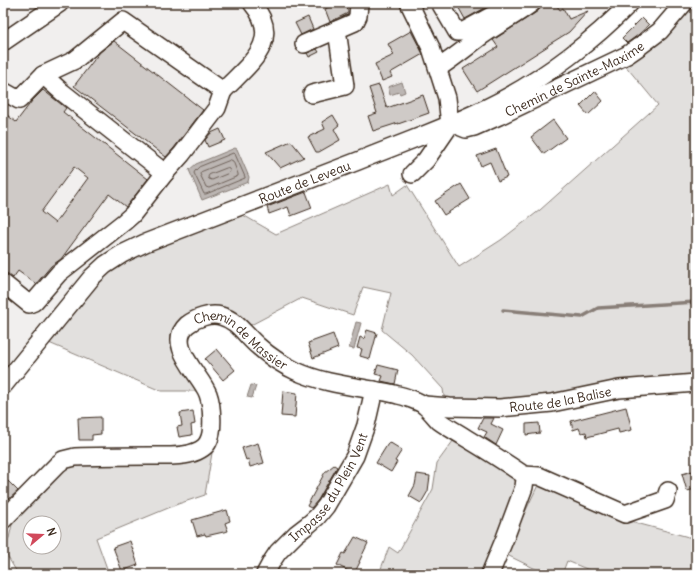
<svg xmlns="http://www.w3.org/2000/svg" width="699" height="577" font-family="Delius,sans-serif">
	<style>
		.built { fill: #f1efee }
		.green { fill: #e2e0de; stroke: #8e857e; fill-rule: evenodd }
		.water { fill: #bcb6b3; stroke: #887e77 }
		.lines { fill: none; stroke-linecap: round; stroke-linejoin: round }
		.shore { stroke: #6f625a; stroke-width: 1 }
		.stream { stroke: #887e77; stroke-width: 3.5 }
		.building { fill: #cfcac7; stroke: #3b2a1e; fill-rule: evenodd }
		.minor-casing { stroke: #3b2a1e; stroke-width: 20 }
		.minor { stroke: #fff; stroke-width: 17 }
		.labels { text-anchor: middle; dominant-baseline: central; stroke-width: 3.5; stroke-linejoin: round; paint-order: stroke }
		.street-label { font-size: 13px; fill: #3b2a1e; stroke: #fff }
	</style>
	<rect width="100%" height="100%" fill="#fff"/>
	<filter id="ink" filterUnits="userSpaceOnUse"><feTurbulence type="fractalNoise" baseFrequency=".025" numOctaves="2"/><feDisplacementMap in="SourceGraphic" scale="8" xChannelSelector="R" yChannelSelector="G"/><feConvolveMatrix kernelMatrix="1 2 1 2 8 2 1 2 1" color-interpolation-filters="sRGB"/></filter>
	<g filter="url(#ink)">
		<path class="built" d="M3 3H618L577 42 509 90 434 125 121 242 54 309 3 372Z"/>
		<path class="green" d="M695 3H696V379L520 402 445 403 443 389 412 355 382 330 391 293 363 287 353 315 302 298 249 326 213 307 195 310 178 321 172 330V343L177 360 189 377 202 391H161L49 343 96 285 111 271 125 262 154 249 243 215 276 234 390 184 393 195 407 185 459 267 501 240 540 210 658 105 624 64 676 24Z
			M456 437 509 470 519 483 483 574H379L389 547 398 553 433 489 437 463Z
			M212 453 205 495 178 504 96 538 109 574H18L6 554 3 546 9 538 13 520 54 475 73 466 191 459ZM30 523H54V547H30Z
			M538 485 640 524 696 539V574H599L567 561 562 574H546L505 554Z"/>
		<path class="water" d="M402 82 405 92 400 94 399 92 390 95 388 87Z
			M235 148 237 149 249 177 248 182 202 200 189 170 196 164Z
			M356 322 361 323 354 349 349 348Z
			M251 385 256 386 252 398 247 397Z"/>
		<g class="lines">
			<path class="shore" d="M234 153 235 154 245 177V178L206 194H204L194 173 195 171 199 167Z
				M231 160 233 161 238 174V176L209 188 206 187 200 174 201 172Z
				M227 168 229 169 230 171 229 173 212 180 209 179 208 177 209 175Z"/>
			<path class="stream" d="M503 310 582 317 598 308 696 302"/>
		</g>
		<path class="building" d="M337 3H344L348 11V13L330 22 325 9Z
			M456 3H494L465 19Z
			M545 3H555L560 10 563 8 569 19 588 11 569 32 548 45V46L477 91 463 69 498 47 493 40 532 15 538 11 541 7 542 5Z
			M308 17 313 29 301 35 295 23Z
			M642 18 649 25 638 35 627 43 622 38Z
			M411 31 423 54 390 73 392 77 382 81 375 64 394 55 388 44Z
			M114 41 203 110 174 148 166 157 74 86 100 52Z
			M317 49 319 52 309 57 307 53Z
			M379 85 387 108 423 95 429 113 398 124V123L373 131 368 116 377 113 369 88Z
			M43 90 66 108 63 112 148 179 126 207 109 194 61 259 51 266 36 284 18 271 13 278 3 270V112L16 122 32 101ZM74 167 88 178 55 223 41 212Z
			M595 91 603 101 588 115 580 106Z
			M333 115 339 125 334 129 340 140 319 152H316L308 137 325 129 322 122Z
			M553 120 566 138 544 154 531 137Z
			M220 129 225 140 208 147 205 140 211 133Z
			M291 141 304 157 280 168 266 152Z
			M496 149 507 177 498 181 490 162 481 166 477 156Z
			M461 184 470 199 444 215 435 201Z
			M306 192 312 208 291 216 288 207 269 214 267 207Z
			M367 330 377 333 370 359 360 356 362 349 357 348 360 337 364 339Z
			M333 334 338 348 313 358 308 343Z
			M217 349 235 370 223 380 205 359Z
			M378 365 398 370 395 384 381 381 383 376 375 374Z
			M283 391 297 393 295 417 281 416Z
			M626 407 632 430 619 433 618 429 587 437 586 432 581 433 579 428 573 430 571 421Z
			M193 411 195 424 191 425 192 435 179 437 177 427 182 426 180 413Z
			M101 417V434L92 435V440H79L78 418Z
			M483 418H494L491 424 503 430 496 445 484 437 487 432 478 428Z
			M539 423 540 433 526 435V424Z
			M389 442 402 450 395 461 397 462 391 472 376 463Z
			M258 443 264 463 250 467 248 459 246 460 242 448Z
			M334 465 337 467 318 500 311 508 307 506 325 472Z
			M696 470V489L687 491 682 474Z
			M417 474 430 476 428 491 421 503 409 496 415 485Z
			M8 481 18 491 9 499 3 493V486Z
			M227 510 230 521 225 523 228 531 206 536 205 534 197 536 192 520Z
			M355 537 368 543 359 562H360L354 574 337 565 343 553 345 554Z
			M130 541 138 565 122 571 113 547Z"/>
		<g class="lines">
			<g class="minor-casing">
				<g id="minor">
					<path d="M409 3 431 48 447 98 450 125"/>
					<path d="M440 3 457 32H462L513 4"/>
					<path d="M3 42 60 3"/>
					<path d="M304 44 355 22 358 16 359 3"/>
					<path d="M438 68C454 58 468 46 483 35 499 24 516 15 532 3"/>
					<path d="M43 75 62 92 165 173"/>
					<path d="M3 91 19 100 43 75 75 60 123 21 223 91C249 64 284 41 252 3"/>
					<path d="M312 94 345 86 337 30"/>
					<path id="s1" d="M461 127 466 129 474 127 499 116 627 55 640 46 660 31 684 3"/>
					<path d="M412 174 426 160 450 125"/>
					<path d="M3 283 29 304 34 302 59 273 124 222 132 215 165 173 182 154 217 108 223 91"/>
					<path id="s2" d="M3 386 92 277 105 265 122 254 145 243C216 216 287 189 358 161 405 142 454 125 500 101 546 77 594 40 630 3"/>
					<path id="s3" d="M424 405 450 407 500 408 552 403 619 389 696 383"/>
					<path d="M524 475 539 476 625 514 665 500 668 491"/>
					<path id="s4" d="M3 520 58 464 63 460 75 457C100 456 125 456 150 456 163 456 177 457 189 454 196 452 205 449 208 442 214 432 212 405 208 394 201 375 165 345 187 325 196 318 210 313 221 316 237 320 246 336 258 346 269 356 283 365 296 371 322 383 352 386 379 391 385 392 392 393 398 395 404 396 421 402 425 406 430 410 434 416 439 421 447 427 457 432 466 438 486 450 505 462 524 475L525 479 524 487 505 538 490 574"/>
					<path id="s5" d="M265 574 272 561 278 552 296 534 309 524 317 517 326 506 355 456 366 425 374 390"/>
				</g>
			</g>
			<use href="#minor" class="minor"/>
		</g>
	</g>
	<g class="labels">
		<g class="street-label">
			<text stroke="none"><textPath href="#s1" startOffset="125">Chemin de Sainte-Maxime</textPath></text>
			<text stroke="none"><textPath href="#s2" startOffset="375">Route de Leveau</textPath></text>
			<text stroke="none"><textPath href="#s4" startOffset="426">Chemin de Massier</textPath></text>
			<text stroke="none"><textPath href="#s3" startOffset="137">Route de la Balise</textPath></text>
			<text stroke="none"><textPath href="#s5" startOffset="109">Impasse du Plein Vent</textPath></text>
		</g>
	</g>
	<rect width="699" height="577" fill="none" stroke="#fff" stroke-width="16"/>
	<rect x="8" y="8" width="683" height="561" fill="none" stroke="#3b2a1e" stroke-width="1.5" filter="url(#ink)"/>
	<g transform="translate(42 535) rotate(71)"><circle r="19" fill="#ffffff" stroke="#b1aaa5"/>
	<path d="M0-3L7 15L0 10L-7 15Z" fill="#d1495b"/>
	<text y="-6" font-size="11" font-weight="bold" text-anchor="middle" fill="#3b2a1e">N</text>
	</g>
</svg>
